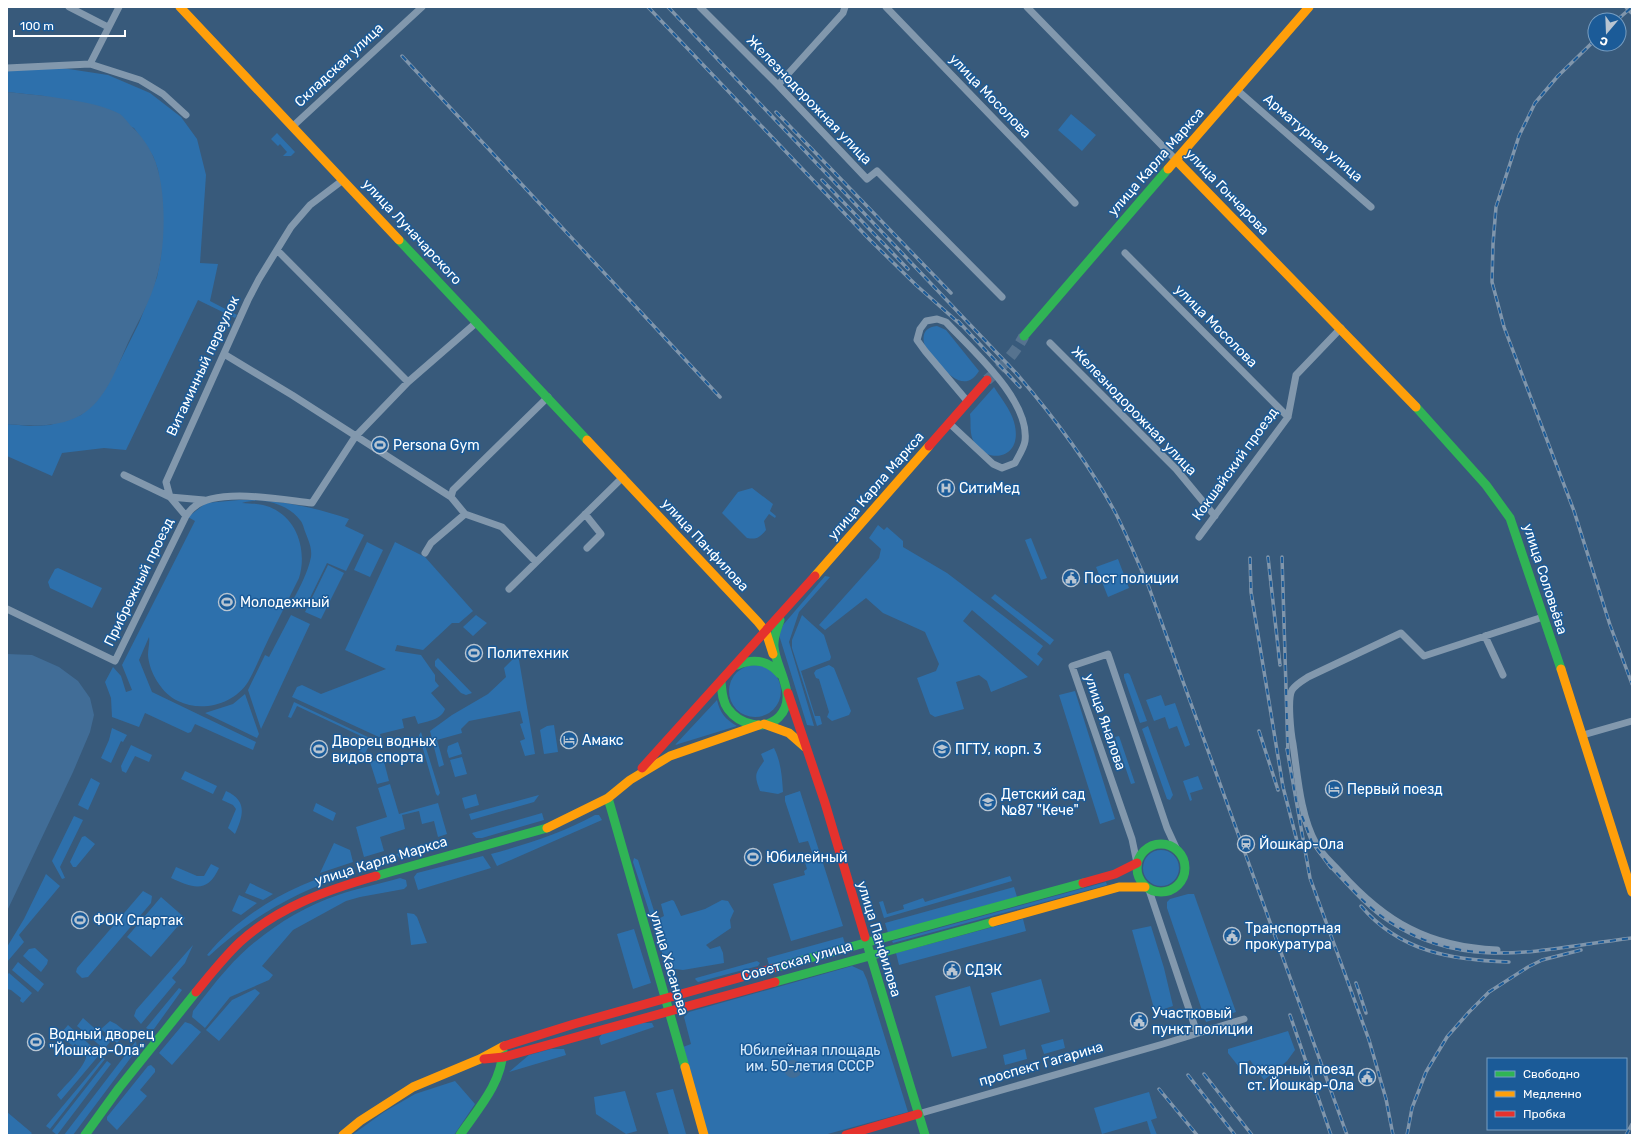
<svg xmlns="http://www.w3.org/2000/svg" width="1639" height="1142" font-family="Rubik,sans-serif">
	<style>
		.green { fill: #2d70ac }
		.water { fill: #416d97 }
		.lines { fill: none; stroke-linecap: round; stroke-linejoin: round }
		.primary-tunnel { stroke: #56738f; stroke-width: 11; stroke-dasharray: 11 5.5; stroke-linecap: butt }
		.street { stroke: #8298ad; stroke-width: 7 }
		.fast { stroke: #30b455; stroke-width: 9 }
		.slow { stroke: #ff9f0a; stroke-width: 9 }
		.jam { stroke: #e5322d; stroke-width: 9 }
		.rail-casing { stroke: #8096ac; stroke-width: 3.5 }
		.rail { stroke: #1b5b98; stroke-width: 2; stroke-dasharray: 6; stroke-linecap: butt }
		.labels { text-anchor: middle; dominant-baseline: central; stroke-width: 3; stroke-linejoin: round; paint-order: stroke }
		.street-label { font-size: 14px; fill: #fff; stroke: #1b5b98 }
		.poi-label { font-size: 14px; fill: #fff; stroke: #1b5b98; text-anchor: start }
		.park-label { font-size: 14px; fill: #d7eafb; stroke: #1b5b98 }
	</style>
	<rect width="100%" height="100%" fill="#385a7b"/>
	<path class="green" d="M49 66 108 75 150 93 181 117 197 139 206 175 200 263 218 264 210 301 237 315 235 318 198 300 126 450 104 448 62 453 52 476 7 456V424L30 426 50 425 81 415 118 365 139 323 157 277 161 256 163 211 158 170 153 156 134 128 44 96 7 92V68Z
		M1071 114 1096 135 1082 151 1058 130Z
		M277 133 295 152 291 156H283L287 152 280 144 278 146 271 139Z
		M937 326 946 330 979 371C961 400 937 360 925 346 921 335 925 327 937 326Z
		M994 387C1000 397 1011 410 1014 422 1026 465 976 465 971 433 970 427 971 420 970 414Z
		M752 488 773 504 770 511 776 516 775 518 769 514 764 521 766 530C760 537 757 540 747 538L722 513 738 492Z
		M239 500C278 500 311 506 349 519L345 526 364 535 346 571 327 563 306 606 293 600C300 587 308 572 311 557 312 548 309 542 306 534 304 529 303 523 300 520 287 503 261 497 242 503 248 504 256 503 263 505 296 513 308 549 299 578 289 598 279 618 269 638 262 652 256 668 248 682 234 704 202 713 178 701 162 694 149 672 148 655 148 649 150 642 149 637L139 660 152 692 256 742 253 750 195 724 191 732 188 733 145 713 139 727 112 717 111 698 105 682 113 667 121 676 126 692 132 690 122 665 195 521 188 517 206 503Z
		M878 525 884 530 887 527 903 541V547L947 573 1043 646 1037 654 1043 659 1038 666 972 610 963 621 1028 677 991 692 987 681 979 675 956 682 964 709 935 717 930 714 917 678 936 671 939 664 925 632 883 613 866 598 825 630 819 625 879 558 881 549 869 538Z
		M1031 538 1047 578 1041 580 1025 540Z
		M367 542 383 550 370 577 354 570Z
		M395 542 425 557 473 611 459 623H452L423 650 397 645 395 651 421 655 435 675V681L439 686 431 693 445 709C441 720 428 721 418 724L415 716 402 719 404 728 380 734 381 738 292 697 297 687 302 685 321 694 386 669 345 650Z
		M1118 559 1129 588 1108 597 1096 567Z
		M328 565 344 573 321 619 305 612Z
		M58 568 102 588 92 608 50 588 48 582 55 569Z
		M825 576 830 577 799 612 789 642 814 726 807 725 779 635 783 625Z
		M995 594 1054 640 1050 645 991 598Z
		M291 615 310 624 261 729 248 690 265 655 269 657Z
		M476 615 487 623 473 636 463 627Z
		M802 615 824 635 831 657 830 660 801 671 815 716H820L822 724 817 726 792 648V640Z
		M518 654 535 754 525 756 520 741 525 739 520 724 523 723 520 711 469 721 461 729 462 733 437 740 444 765 439 767 430 731 452 715 488 694 506 677 504 668Z
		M438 658 472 693 466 695 461 693 435 666V661Z
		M729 691a26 26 0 1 1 52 0a26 26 0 1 1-52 0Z
		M829 665 834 668 851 711 849 715 832 721 827 717 829 712 819 679 816 678 814 673 816 670Z
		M1128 673 1130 675 1147 721 1140 723 1124 677V674Z
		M1075 691 1115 819 1100 824 1059 695Z
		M245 694 259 734 257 738 205 713 233 704Z
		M1161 695 1165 706 1175 703 1190 745 1185 747 1177 726 1169 729 1165 717 1154 721 1146 700Z
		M717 700C720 713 725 719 737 726L675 745Z
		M294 702 372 739 365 754 359 751 365 738 297 706 291 718 288 717Z
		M554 725 558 752 544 754 540 730 547 726Z
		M1148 726 1173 795 1170 800 1167 799 1142 729Z
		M112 728 127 735 123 742 121 741 111 763 101 758 109 740Z
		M421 732 440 793 438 796 436 794 419 735Z
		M1119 736 1135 783 1131 784 1115 737Z
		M458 742 462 754 449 758 447 751 448 746Z
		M131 745 152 755 149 762 135 756 126 773 122 771 121 766Z
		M774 748C781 762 782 776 783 792L778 794 760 791C754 775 755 774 764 761L761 754Z
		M462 757 467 774 455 777 450 760Z
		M383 758 389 781 377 784 370 762Z
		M185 771 217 786 213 794 181 779Z
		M1198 776 1203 789 1190 793 1192 800 1190 801 1183 781Z
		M91 778 100 783 88 810 78 805Z
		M390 784 399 814 438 803 447 834 438 837 434 821 422 824 419 811 402 815 405 829 380 837 384 851 364 857 356 827 387 817 378 788Z
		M226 791C248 801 243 816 235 834L228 828 236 809 233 805 222 800Z
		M800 791 843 926 791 941 773 884 805 875 804 871 807 869 804 859 813 855 808 841 799 843 785 801V796Z
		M476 794 479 805 465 809 462 798Z
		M539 795 534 802 471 820 469 814Z
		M316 803 336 813 333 821 313 811Z
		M542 813 544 820 482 838H476L472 833Z
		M595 815H599L602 820 497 866 491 854C528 844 562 833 595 815Z
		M74 816 83 820 60 867 65 878 62 879 52 861Z
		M85 836 95 844 76 867H73L70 862 82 837Z
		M334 843 350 850 353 862 320 873Z
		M430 845V850L427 852 401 859 396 854Z
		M1143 868a18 18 0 1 1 36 0a18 18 0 1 1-36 0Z
		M483 856 491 868 418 890 414 877 417 873Z
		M634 858 638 860 655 914H650L633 862Z
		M211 864 219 868C207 894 193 888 171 878L176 867 197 876H204Z
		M353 867V871L350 874C295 892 251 917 209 956L207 955C245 909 297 883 353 867Z
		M46 874 60 886 19 935 24 942 7 962V947L24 919Z
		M1010 876 1012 881 884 918 879 902 883 901 887 914 904 909 903 905 923 898 925 902Z
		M400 878 406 880 407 886 404 889 360 897 346 901 293 930 262 966 273 975 269 980 230 997 205 1028 192 1017 193 1011C204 997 215 982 227 969 256 936 297 909 338 895 358 888 379 884 400 878Z
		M1106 882 1107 885 893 943 892 941Z
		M250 883 273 894 263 900 245 893Z
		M1014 887 1017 897 888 933 885 923Z
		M143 891 152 896 151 903 88 977 82 978 76 972 77 968Z
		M1188 894H1194L1236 1012 1206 1022 1167 908V902L1170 899Z
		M239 895 257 903 241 915 232 911Z
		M161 897 185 918 151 957 127 937Z
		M672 900 674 901 681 916 705 909 722 900 728 901 734 911 730 920 731 928 706 945 710 949 720 946 723 953 724 963 683 970 667 968 653 924 658 919 664 916 661 904Z
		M407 913 414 914 417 917 427 943 411 945Z
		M1023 919 1026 931 899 965 896 953Z
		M1151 926 1164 968 1173 1006 1155 1012 1132 930Z
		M634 929 651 983 633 989 617 934Z
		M843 937 845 944 769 965 767 958Z
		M193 945 185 963 172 978 176 982 141 1024 134 1016 136 1010Z
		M35 948 48 960 47 964 41 972 23 956 29 949Z
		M757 961 760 963 758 966 698 982 695 979 696 978Z
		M18 962 44 984 38 992 12 970Z
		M852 966 863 971 867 980 908 1112 824 1135H708L683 1047 691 1044 684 1017 689 1012Z
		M9 973 32 993 23 1003 20 1001 21 998 11 990 7 989V975Z
		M1041 979 1050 1012 1000 1026 991 993Z
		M970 986 987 1048 952 1057 935 996Z
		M179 988 182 990 154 1029H148L146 1028Z
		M255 989 260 993 219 1041 206 1030 232 1000Z
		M83 1018 110 1042 104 1049 77 1026Z
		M110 1021 116 1024 126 1032 117 1043 101 1029Z
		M185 1022 191 1024 201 1032 172 1065 159 1053Z
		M642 1023H652L654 1027 601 1045 599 1038 602 1034Z
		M68 1025 100 1054 61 1100 57 1095C63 1088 88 1064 86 1055 85 1051 79 1047 75 1044L73 1046 62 1037 65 1034 62 1032Z
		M1288 1031 1295 1050 1287 1061 1264 1080 1250 1060 1239 1067 1228 1053V1049Z
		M1063 1039 1065 1048 1044 1054 1041 1045Z
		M136 1041 137 1048 135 1052 73 1135H64Z
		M551 1049H564L566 1055 509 1072 529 1055Z
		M1025 1049 1027 1059 1005 1065 1003 1055Z
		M103 1058 105 1059 50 1129 46 1126Z
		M107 1061 111 1064 57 1135 52 1131Z
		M151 1065 155 1069V1072L140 1090 147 1096 117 1130 107 1120V1117L148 1066Z
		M455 1081 475 1104 454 1135H352L384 1112 415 1094Z
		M673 1089 686 1134 684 1135H669L656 1093Z
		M625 1091 637 1131 626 1134 596 1114 594 1097Z
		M1149 1092 1157 1118 1151 1120 1157 1135H1151L1147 1121 1102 1134 1094 1108Z
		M7 1112 32 1133 30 1135H7Z"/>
	<path class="water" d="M7 92C36 95 95 100 120 114 124 117 127 121 130 125 140 134 148 145 153 156 167 186 166 245 157 276 151 301 137 323 127 345 116 370 105 401 81 415 59 428 31 426 7 424Z
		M7 654 32 655 59 667 78 681 90 698 94 715 90 732 73 772 7 911Z
		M784 1069a9 9 0 1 1 18 0a9 9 0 1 1-18 0Z"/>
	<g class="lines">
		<path class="primary-tunnel" d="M987 380C1001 368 1016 352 1024 336"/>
		<path class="street" d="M69 7 108 27
			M700 7 778 85 867 179 877 171 1002 297
			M886 7 1075 203
			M1027 7 1176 160
			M1628 7 1632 11
			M90 64 140 80 163 94 186 115
			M7 68 90 64 119 7
			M778 85 843 13 845 7
			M1237 90 1371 207
			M292 127 422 7
			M277 250 408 382
			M1125 253 1288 417
			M1050 343 1176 469 1215 516
			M224 354 292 395 451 497
			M949 423 993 464 1002 468 1015 463C1018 457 1024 448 1025 441 1030 400 972 350 946 322L937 319 926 321 920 329 917 340 925 351 968 402
			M124 475 170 497 204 500
			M465 514 502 527 536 562
			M585 514 601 534 587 548
			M186 516 170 497 166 482 248 300 259 279 291 227 310 205 343 180
			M1199 537 1288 417 1296 375 1341 328
			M425 553 431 543 465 514 451 497 453 490 548 397
			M509 589 623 477
			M7 609 115 661 186 516C188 513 191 509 194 507 217 487 283 500 312 503L355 437 408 382 477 322
			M1485 636 1503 675
			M1583 735 1632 721
			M1137 863 1132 839 1072 666 1108 654 1167 828 1178 852
			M1149 890 1197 1033
			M1497 950C1428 947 1385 922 1340 872 1332 863 1321 854 1316 844 1300 814 1298 778 1293 744 1291 734 1287 699 1292 690 1296 684 1302 681 1308 677L1401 633 1424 656 1543 617
			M918 1114 1163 1044 1244 1019"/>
		<path class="fast" d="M399 240 587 440
			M1024 336 1168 169
			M1416 407 1486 485 1510 518 1561 669
			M737 665C754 658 768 660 780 674
			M721 682C722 691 722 701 728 709 739 724 764 732 779 717 799 696 776 670 774 647 773 637 777 629 780 620
			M608 798 685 1067
			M1137 868a24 24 0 1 1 48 0a24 24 0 1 1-48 0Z
			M376 876 547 828
			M865 937 925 1135
			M774 968 1083 883
			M775 982 993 922
			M85 1135 119 1088 196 992
			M460 1135C478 1109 502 1083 503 1050"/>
		<path class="slow" d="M180 7 399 240
			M1176 160 1416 407
			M1168 169 1309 7
			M587 440 758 622 766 632 773 654
			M815 576 929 446
			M1561 669 1632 892
			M764 724 789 733 805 747
			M547 828 608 798 630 780 670 756 759 725
			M993 922 1119 887H1145
			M685 1067 704 1135
			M343 1135 360 1121 413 1087 480 1059 504 1046"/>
		<path class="jam" d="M929 446 987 380
			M788 693 825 803 865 937
			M642 768 815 576
			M1083 883 1115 874 1137 863
			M196 992C210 975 224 957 240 942 278 907 327 890 376 876
			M504 1046 574 1024 774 968
			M484 1059 504 1057 775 982
			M846 1135 918 1114"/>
		<g class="rail-casing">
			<path id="rail" d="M648 7 870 240 916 285 961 325
				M668 7 1016 373C1053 416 1088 462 1115 512 1127 535 1136 559 1147 582L1347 1135
				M1617 20 1632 7
				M1595 40 1558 76 1535 103 1519 136 1496 207 1493 244 1492 282 1504 327 1574 511 1610 625 1632 684
				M402 56 720 397
				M776 112 951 293
				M822 180 908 269
				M958 321 1020 387
				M1268 557 1280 665
				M1282 557 1288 754
				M1250 558 1251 592 1283 787 1297 841
				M1259 731 1278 790
				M1287 749 1310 878 1369 1040 1386 1099 1393 1135
				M1302 816 1312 842 1331 868
				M1328 864C1348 884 1366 907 1390 922 1468 973 1547 948 1632 938
				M1361 906C1400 952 1452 960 1509 962
				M1356 983 1366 1013
				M1290 1015 1331 1135
				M1204 1074 1252 1135
				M1188 1075 1235 1135
				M1159 1089 1197 1135
				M1407 1135 1412 1108 1426 1072 1447 1037 1469 1012 1489 992 1528 967 1542 960 1581 950
				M1626 1135 1632 1124"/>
		</g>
		<use href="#rail" class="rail"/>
	</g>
	<defs>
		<g id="stadium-ring" transform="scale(0.9)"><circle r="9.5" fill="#1b5b98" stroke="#b9c5d1" stroke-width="1.5"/><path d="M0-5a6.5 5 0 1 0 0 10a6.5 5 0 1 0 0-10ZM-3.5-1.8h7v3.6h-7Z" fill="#b9c5d1"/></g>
		<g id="hospital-ring" transform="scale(0.9)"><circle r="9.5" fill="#1b5b98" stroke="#b9c5d1" stroke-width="1.5"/><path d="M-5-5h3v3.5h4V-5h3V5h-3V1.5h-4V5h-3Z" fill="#b9c5d1"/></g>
		<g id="civic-ring" transform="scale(0.9)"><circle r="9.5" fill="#1b5b98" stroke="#b9c5d1" stroke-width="1.5"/><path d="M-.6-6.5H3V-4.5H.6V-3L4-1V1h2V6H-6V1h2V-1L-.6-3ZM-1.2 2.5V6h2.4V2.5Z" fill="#b9c5d1"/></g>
		<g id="hotel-ring" transform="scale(0.9)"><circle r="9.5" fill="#1b5b98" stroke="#b9c5d1" stroke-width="1.5"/><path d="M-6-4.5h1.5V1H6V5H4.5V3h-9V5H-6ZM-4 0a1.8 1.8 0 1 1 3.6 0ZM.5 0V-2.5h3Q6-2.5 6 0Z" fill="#b9c5d1"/></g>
		<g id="university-ring" transform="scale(0.9)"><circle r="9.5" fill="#1b5b98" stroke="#b9c5d1" stroke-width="1.5"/><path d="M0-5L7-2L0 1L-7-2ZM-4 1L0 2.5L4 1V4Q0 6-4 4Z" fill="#b9c5d1"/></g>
		<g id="school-ring" transform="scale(0.9)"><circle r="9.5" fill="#1b5b98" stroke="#b9c5d1" stroke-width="1.5"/><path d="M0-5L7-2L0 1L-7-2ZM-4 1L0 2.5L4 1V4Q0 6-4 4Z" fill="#b9c5d1"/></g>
		<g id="station-ring" transform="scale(0.9)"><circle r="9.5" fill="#1b5b98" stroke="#b9c5d1" stroke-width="1.5"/><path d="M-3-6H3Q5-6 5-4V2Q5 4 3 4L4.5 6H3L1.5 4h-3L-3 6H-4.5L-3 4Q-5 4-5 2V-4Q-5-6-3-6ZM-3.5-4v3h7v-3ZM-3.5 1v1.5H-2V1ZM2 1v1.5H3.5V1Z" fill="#b9c5d1"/></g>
	</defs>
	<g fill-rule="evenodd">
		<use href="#stadium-ring" x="380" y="445"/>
		<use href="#hospital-ring" x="946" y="488"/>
		<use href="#civic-ring" x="1071" y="578"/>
		<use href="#stadium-ring" x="227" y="602"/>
		<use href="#stadium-ring" x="474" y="653"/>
		<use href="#hotel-ring" x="569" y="740"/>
		<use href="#stadium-ring" x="319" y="749"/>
		<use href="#university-ring" x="942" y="749"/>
		<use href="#hotel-ring" x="1334" y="789"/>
		<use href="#school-ring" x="988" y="802"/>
		<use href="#station-ring" x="1246" y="844"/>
		<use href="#stadium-ring" x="753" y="857"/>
		<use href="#stadium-ring" x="80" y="920"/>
		<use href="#civic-ring" x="1232" y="936"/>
		<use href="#civic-ring" x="952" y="970"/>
		<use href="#civic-ring" x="1139" y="1021"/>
		<use href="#stadium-ring" x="36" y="1042"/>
		<use href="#civic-ring" x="1367" y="1077"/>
	</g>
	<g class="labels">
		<g class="street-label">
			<text transform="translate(339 65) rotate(-43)">Складская улица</text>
			<text transform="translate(990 96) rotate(46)">улица Мосолова</text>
			<text transform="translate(809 100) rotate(46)">Железнодорожная улица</text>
			<text transform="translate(1313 138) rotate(41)">Арматурная улица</text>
			<text transform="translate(1156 162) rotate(-49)">улица Карла Маркса</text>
			<text transform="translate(1227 192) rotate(46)">улица Гончарова</text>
			<text transform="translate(412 232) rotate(47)">улица Луначарского</text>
			<text transform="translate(1216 326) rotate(45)">улица Мосолова</text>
			<text transform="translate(203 366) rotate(-65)">Витаминный переулок</text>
			<text transform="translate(1134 411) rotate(46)">Железнодорожная улица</text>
			<text transform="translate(1235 464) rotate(-54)">Кокшайский проезд</text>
			<text transform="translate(876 486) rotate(-49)">улица Карла Маркса</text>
			<text transform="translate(705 545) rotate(47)">улица Панфилова</text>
			<text transform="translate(1545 579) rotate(72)">улица Соловьёва</text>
			<text transform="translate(139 582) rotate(-64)">Прибрежный проезд</text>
			<text transform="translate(1105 722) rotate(71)">улица Яналова</text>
			<text transform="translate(381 861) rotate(-17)">улица Карла Маркса</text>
			<text transform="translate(879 939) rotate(73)">улица Панфилова</text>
			<text transform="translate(797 961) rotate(-16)">Советская улица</text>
			<text transform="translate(669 963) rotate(74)">улица Хасанова</text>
			<text transform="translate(1041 1064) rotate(-16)">проспект Гагарина</text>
		</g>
		<g class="poi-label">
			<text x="393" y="445">Persona Gym</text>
			<text x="959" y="488">СитиМед</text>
			<text x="1084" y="578">Пост полиции</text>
			<text x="240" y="602">Молодежный</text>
			<text x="487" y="653">Политехник</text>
			<text x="582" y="740">Амакс</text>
			<text x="332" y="741">Дворец водных<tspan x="332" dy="16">видов спорта</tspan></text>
			<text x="955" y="749">ПГТУ, корп. 3</text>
			<text x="1347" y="789">Первый поезд</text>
			<text x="1001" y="794">Детский сад<tspan x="1001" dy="16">№87 "Кече"</tspan></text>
			<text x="1259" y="844">Йошкар-Ола</text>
			<text x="766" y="857">Юбилейный</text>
			<text x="93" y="920">ФОК Спартак</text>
			<text x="1245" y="928">Транспортная<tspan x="1245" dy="16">прокуратура</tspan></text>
			<text x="965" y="970">СДЭК</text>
			<text x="1152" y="1013">Участковый<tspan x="1152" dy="16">пункт полиции</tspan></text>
			<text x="49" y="1034">Водный дворец<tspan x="49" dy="16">"Йошкар-Ола"</tspan></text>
			<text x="1354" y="1069" text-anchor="end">Пожарный поезд<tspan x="1354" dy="16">ст. Йошкар-Ола</tspan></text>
		</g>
		<g class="park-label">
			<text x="810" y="1050">Юбилейная площадь<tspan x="810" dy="16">им. 50-летия СССР</tspan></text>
		</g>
	</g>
	<rect width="1639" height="1142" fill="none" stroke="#ffffff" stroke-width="16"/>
	<rect x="1487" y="1058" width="140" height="72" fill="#1b5b98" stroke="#769dc1"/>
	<rect x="1495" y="1071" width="20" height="6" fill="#30b455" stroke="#769dc1"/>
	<text x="1523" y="1078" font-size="12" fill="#ffffff">Свободно</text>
	<rect x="1495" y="1091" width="20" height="6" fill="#ff9f0a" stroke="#769dc1"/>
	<text x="1523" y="1098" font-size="12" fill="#ffffff">Медленно</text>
	<rect x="1495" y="1111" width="20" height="6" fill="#e5322d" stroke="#769dc1"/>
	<text x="1523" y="1118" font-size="12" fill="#ffffff">Пробка</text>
	<g transform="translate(1607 32) rotate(199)"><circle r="19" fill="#1b5b98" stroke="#769dc1"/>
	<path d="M0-3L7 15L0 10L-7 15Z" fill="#b9c5d1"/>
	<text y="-6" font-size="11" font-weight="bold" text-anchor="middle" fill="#ffffff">С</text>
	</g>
	<path d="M14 30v6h111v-6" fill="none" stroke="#ffffff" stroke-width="2"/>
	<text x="20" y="30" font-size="12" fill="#ffffff" stroke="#1b5b98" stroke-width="3" paint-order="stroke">100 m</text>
</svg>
